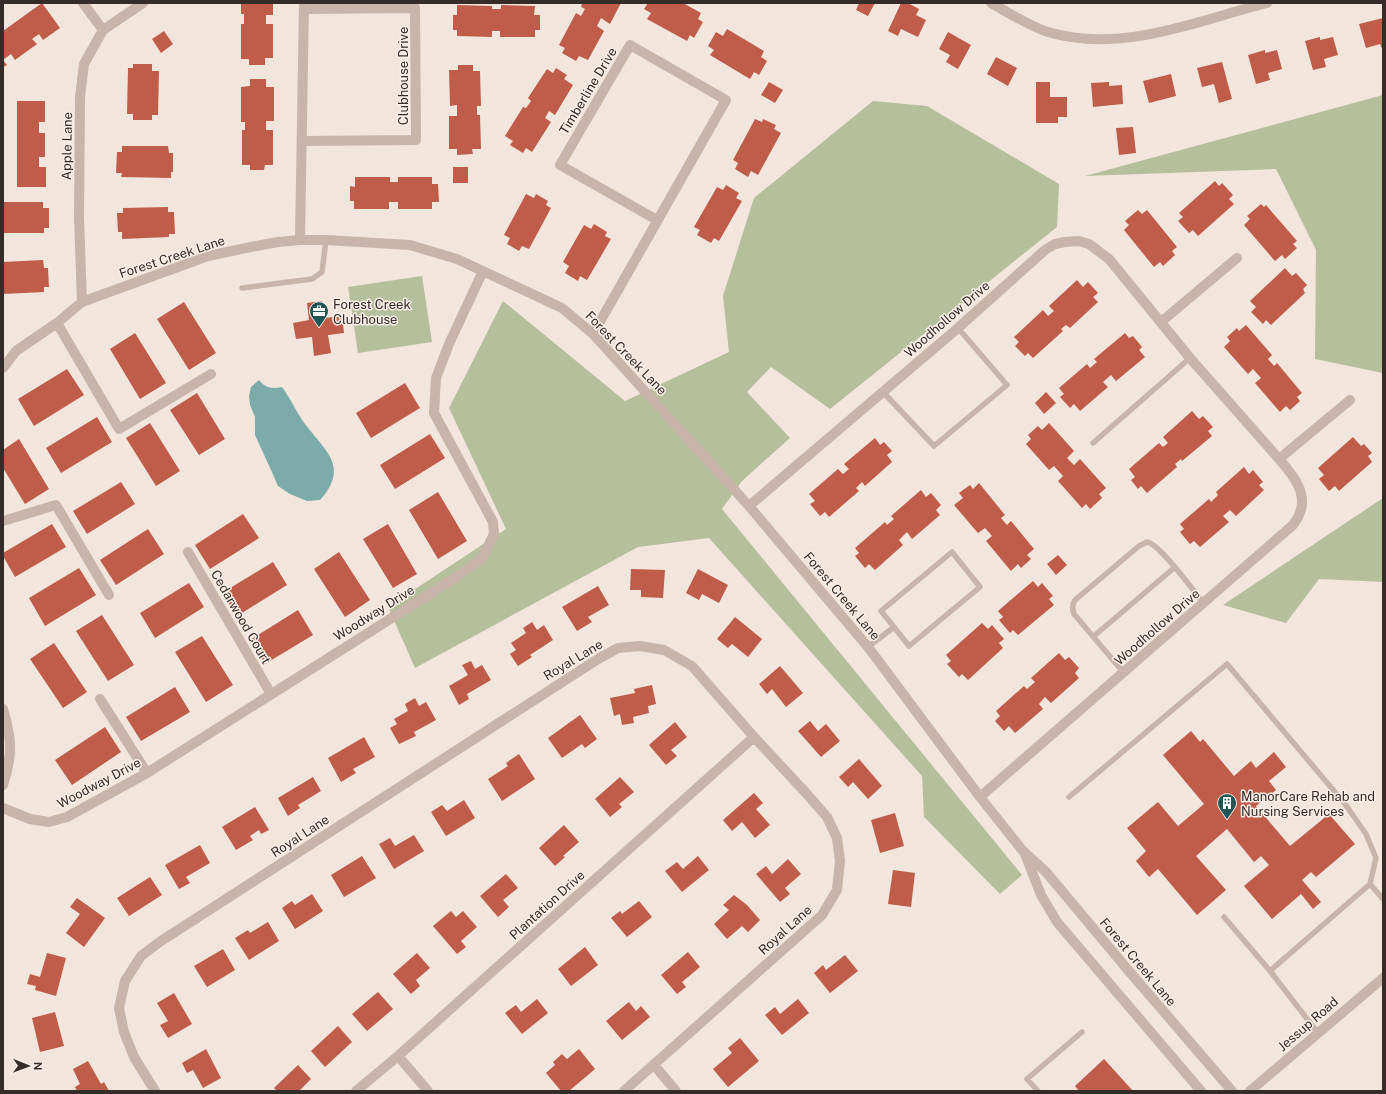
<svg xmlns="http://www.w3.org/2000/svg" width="1386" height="1094" font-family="'Public Sans',sans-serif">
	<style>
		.green { fill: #b6bf9c }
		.water { fill: #7cacaa }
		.building { fill: #c05c4a }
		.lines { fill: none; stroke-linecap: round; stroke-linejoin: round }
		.service { stroke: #c8b4a8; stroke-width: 5.5 }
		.minor { stroke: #c8b4a8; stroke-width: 10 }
		.tertiary { stroke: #c8b4a8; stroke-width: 10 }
		.labels { text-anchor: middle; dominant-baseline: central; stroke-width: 3; stroke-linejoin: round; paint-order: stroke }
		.street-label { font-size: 13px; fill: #352b28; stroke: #f8efe8 }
		.poi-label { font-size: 13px; fill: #352b28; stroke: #f8efe8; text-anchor: start }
	</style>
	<rect width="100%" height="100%" fill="#f1e5dc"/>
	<path class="green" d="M1383 95V373L1315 359 1316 250 1276 169 1085 176Z
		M873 101 927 106 1059 184 1057 227 830 409 771 367 747 392 790 438 742 481 722 509 1022 875 1000 894 924 817 922 776 709 538 638 547 415 668 388 607 506 529 449 408 503 301 625 401 729 352 723 296 754 198Z
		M422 276 432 342 358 353 348 287Z
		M1383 498V582L1319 579 1286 623 1223 605Z"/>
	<path class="water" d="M259 380C265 388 272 389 282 387 291 399 296 412 305 424 325 451 350 466 320 500L307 501 290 494 278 486 271 470 255 435V417L250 405 249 396 251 387Z"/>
	<path class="building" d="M42 3 60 28 43 40 39 34 32 39 37 44 15 60 11 54 3 60 7 65 3 67V31Z
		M241 3H273V15H266V24H273V58H265V65H249V59H241V24H244V14H241Z
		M582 3H621L610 24 601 18 597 26 604 31 588 60 579 56 576 61 562 53 565 48 559 45 576 13 581 16 585 9 581 7Z
		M648 3H683L701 13 698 19 703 22 694 38 690 35 687 41 647 19 651 13 644 9Z
		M859 3H875L868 16 856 10Z
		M901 3H908L919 9 916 15 926 20 918 37 901 29 898 36 888 31Z
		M457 5 492 6V9H501V5L535 6 534 15H540V30H535V37H500V31H492V37L457 36V30H453V15H457Z
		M1383 18V51L1380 44 1366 48 1359 24Z
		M727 29 764 51 761 57 767 61 759 75 754 72 750 79 710 55 714 50 708 46 716 32 723 36Z
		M164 31 173 44 161 53 152 39Z
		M948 32 971 45 958 69 946 62 950 55 939 49Z
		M1320 37V40L1333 37 1338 55 1324 59 1326 67 1313 70 1305 41Z
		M1265 50V53L1277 50 1282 69 1268 73 1270 80 1256 84 1248 55Z
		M996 57 1017 68 1008 86 987 74Z
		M1222 62 1232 99 1219 103 1214 84 1202 87 1197 68Z
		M133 64H152V71H159L158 115H152V120H133V114H127L128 68H133Z
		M458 65H473V71H480L481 106H477V115H480L481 149H472L473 154 457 155V149H449V116H457V105L450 106 449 70H458Z
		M556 68 567 75 564 79 573 85 555 115 549 111 545 118 551 122 532 152 526 148 523 153 510 145 513 141 505 136 523 107 526 108 531 101 528 98 547 69 553 73Z
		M1171 74 1176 96 1149 103 1143 81Z
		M250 79H266V87H274V121H266V130H273V165H265L264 170H250V165H242V130H245V122H241V87L250 86Z
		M769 82 783 90 775 103 761 95Z
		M1036 82H1050V97H1067V117H1058V123H1036Z
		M1109 82V86L1122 85 1123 104 1093 107 1091 83Z
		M17 101H45V122H39V133H45V157H39V167H46V187H17Z
		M755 119 762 122 763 119 776 125 774 129 781 133 758 175 751 171 748 177 735 169 738 163 733 160Z
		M1133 127 1136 153 1119 155 1116 128Z
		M122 146H168L169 153H173V172H171V178L121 177 122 173H116L117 152H122Z
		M453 167H468V183H453Z
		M355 177H390V182H398V177H432V184H438L439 202H432V209H398V202H389V209H354V201H350V186L355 187Z
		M1215 181 1219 186 1222 183 1233 195 1229 199 1234 204 1198 236 1193 230 1189 233 1178 221 1183 217 1179 213Z
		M726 185 739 193 736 198 742 201 719 241 714 238 711 243 697 235 700 230 694 227 717 187 723 190Z
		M526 194 534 198 536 194 548 201 546 205 551 208 529 249 522 246 519 251 507 244 510 238 504 235Z
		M3 202H43V208H49V228H44V233H3Z
		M1261 204 1264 207 1266 205 1297 241 1293 244 1297 248 1285 259 1282 255 1275 261 1244 225 1250 219 1247 216Z
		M168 207V212H174L175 234H169V237L122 239V232H118L117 213H123V208Z
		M1138 210 1142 214 1147 210 1177 247 1172 251 1175 255 1163 266 1160 262 1154 267 1124 230 1129 225 1125 221Z
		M594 224 607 232 605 236 611 239 587 280 580 276 578 281 565 273 569 266 563 262 584 225 591 229Z
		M43 260 44 268H48L49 287H44V292L3 294V262Z
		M1285 268 1292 276 1296 273 1307 285 1303 289 1305 293 1271 325 1266 320 1263 324 1251 312 1256 307 1250 301Z
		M1077 280 1083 287 1088 282 1098 293 1093 297 1098 302 1070 328 1066 325 1061 329 1063 331 1033 358 1028 353 1025 356 1015 346 1019 342 1014 337 1043 310 1048 316 1054 311 1049 306Z
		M322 301 325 318 342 316 344 333 328 335 331 353 314 356 312 337 296 339 293 323 309 320 307 303Z
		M184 302 216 353 189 370 157 319Z
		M1246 325 1272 355 1268 359 1274 366 1277 363 1302 393 1297 397 1300 401 1290 410 1286 406 1280 412 1255 383 1261 378 1253 369 1248 374 1224 347 1230 341 1227 337 1237 328 1239 331Z
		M135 333 166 383 140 399 110 349Z
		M1125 333 1129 338 1133 336 1142 347 1139 350 1145 357 1116 381 1111 375 1103 382 1108 387 1080 411 1074 404 1070 408 1060 397 1064 394 1059 388 1087 364 1090 368 1097 362 1094 359Z
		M67 369 84 395 34 426 18 399Z
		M405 383 420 408 371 438 356 413Z
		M1046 392 1056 403 1044 414 1035 403Z
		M197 393 225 439 199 455 170 410Z
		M1192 411 1199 419 1203 416 1213 427 1208 431 1212 436 1182 461 1181 459 1175 464 1177 467 1147 493 1141 486 1138 489 1131 480 1135 477 1129 469 1159 443 1163 447 1168 443 1163 437Z
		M97 417 112 442 61 473 46 448Z
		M150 423 180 471 156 486 126 438Z
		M1049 423 1074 451 1067 458 1074 465 1080 459 1106 488 1099 494 1102 498 1090 509 1086 504 1082 508 1058 481 1063 476 1054 466 1049 470 1026 444 1031 439 1028 435 1038 426 1042 430Z
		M430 434 445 458 395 489 380 465Z
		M1353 437 1361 446 1364 444 1372 453 1368 456 1372 462 1339 491 1335 486 1329 491 1319 479 1324 475 1318 468Z
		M875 438 880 445 884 442 892 451 887 455 892 462 865 486 862 482 856 488 859 491 829 517 825 512 820 516 810 504 815 501 809 494 838 469 843 474 849 469 844 464Z
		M19 439 49 489 25 504 3 468V450Z
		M1244 467 1249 474 1253 470 1263 482 1259 485 1264 490 1236 516 1230 510 1223 516 1229 522 1200 547 1194 541 1190 544 1180 532 1184 529 1180 524 1209 499 1211 502 1218 495 1216 492Z
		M121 482 135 504 87 534 73 511Z
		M979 483 1005 515 1001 518 1007 525 1011 521 1034 549 1027 555 1031 559 1021 568 1018 564 1011 571 986 541 992 536 985 528 978 533 954 505 963 498 959 493 970 485 973 489Z
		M921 490 926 497 931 493 941 505 936 510 940 515 912 539 907 532 899 540 903 545 875 570 869 564 865 568 855 556 859 553 855 548 885 522 887 525 894 519 891 516Z
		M438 492 467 541 438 559 409 510Z
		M243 514 259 538 210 569 195 545Z
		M52 524 66 547 15 577 3 556V553Z
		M388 524 417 574 393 588 363 539Z
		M148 529 164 554 116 585 100 560Z
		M339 552 370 600 345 617 314 569Z
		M1058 555 1067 565 1056 575 1047 564Z
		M273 562 287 585 237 616 222 593Z
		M79 568 96 595 45 626 29 598Z
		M631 569 665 570 663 598 641 597V590H630Z
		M698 569 728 585 719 603 702 594 699 600 686 593Z
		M1033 581 1038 587 1042 583 1053 596 1049 599 1054 605 1018 635 1013 630 1010 633 999 620 1003 617 998 611Z
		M189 583 204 607 155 638 140 613Z
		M598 586 609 605 588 617 592 622 577 631 562 607Z
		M298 610 313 635 265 664 250 640Z
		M102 615 134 665 108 681 76 631Z
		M735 617 762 639 748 657 732 644 728 648 717 639Z
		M532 622 537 630 544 625 553 640 530 655 532 657 518 666 510 654 516 650 511 643 526 633 523 628Z
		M982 623 988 629 992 625 1004 639 999 643 1003 648 968 680 962 674 959 677 947 664 951 661 946 655Z
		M202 636 233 685 206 702 175 652Z
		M54 643 87 692 63 708 30 659Z
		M1059 653 1065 660 1069 657 1079 668 1075 673 1079 678 1051 703 1045 697 1039 704 1043 709 1015 733 1009 726 1004 731 995 721 1000 716 996 711 1024 686 1027 689 1035 682 1031 678Z
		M471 661 475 669 482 665 491 680 467 694 469 699 459 705 449 686 468 675 462 665Z
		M780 666 803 693 786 707 772 689 767 694 759 684Z
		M652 685 656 704 648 706 649 713 633 717 634 723 622 725 620 714 614 716 610 698 635 693 634 689Z
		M175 687 190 712 141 741 126 717Z
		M415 698 419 706 426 702 436 720 414 732 416 736 399 744 390 728 397 724 394 719 408 711 405 704Z
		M580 715 597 739 585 748 582 744 562 758 548 738Z
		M810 721 818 731 826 724 840 741 821 757 798 731Z
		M675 722 687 737 671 750 677 756 666 765 649 745Z
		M105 727 121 752 72 785 55 760Z
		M1191 731 1200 742 1203 739 1234 776 1251 761 1256 768 1274 752 1286 767 1269 781 1276 790 1256 806 1290 846 1329 814 1355 844 1316 877 1311 872 1302 880 1321 902 1313 909 1301 894 1272 919 1244 886 1269 865 1261 856 1254 862 1227 829 1196 856 1226 890 1197 915 1158 869 1149 877 1136 861 1146 851 1127 828 1158 802 1178 826 1204 804 1163 755Z
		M364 737 375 757 353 769 356 773 341 782 328 758Z
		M519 754 535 779 502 801 488 779 508 766 506 763Z
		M859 759 882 786 868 799 853 782 848 787 839 777Z
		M313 777 321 791 298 805 300 808 288 816 278 798Z
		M620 777 634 792 619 804 622 807 610 817 595 799Z
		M754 793 763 803 756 809 770 825 755 838 742 822 732 831 723 820Z
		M464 800 475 818 446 836 431 812 442 805 447 811Z
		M255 807 269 830 261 834 259 830 250 836 253 840 236 850 222 827Z
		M895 813 904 846 880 853 871 820Z
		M564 825 579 842 563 856 565 857 555 866 539 848Z
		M414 835 424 851 394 869 379 844 390 838 395 846Z
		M200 845 210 863 186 877 190 883 179 889 165 865Z
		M362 856 376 878 344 897 331 875Z
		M698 856 709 870 682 892 665 871 677 862 683 869Z
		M788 859 801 874 785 888 790 894 780 902 756 874 766 866 772 874Z
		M893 870 915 873 911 907 888 904Z
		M506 874 518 888 503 900 509 907 498 917 480 896Z
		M150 877 162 895 129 916 117 898Z
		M312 894 323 911 295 929 282 908 292 901 295 905Z
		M734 895 747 905 760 920 748 932 742 926 727 939 714 924 729 910 723 905Z
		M77 898 105 918 84 947 66 933 80 914 70 907Z
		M639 901 652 917 627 937 611 918 620 911 622 914Z
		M451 911 456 917 463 911 477 927 461 941 466 947 457 954 433 926Z
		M268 922 279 941 249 960 235 938 248 930 250 933Z
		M585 947 598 965 571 986 558 969Z
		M223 949 235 970 207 987 194 966Z
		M688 952 700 967 682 982 686 987 677 994 661 975Z
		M47 953 66 958 56 996 35 990 36 986 27 984 30 974 40 977Z
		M417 953 430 968 416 980 420 986 411 994 393 974Z
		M845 955 858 971 830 993 814 973 823 965 826 970Z
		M378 992 393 1009 367 1031 352 1014Z
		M174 993 192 1024 168 1038 160 1025 168 1021 157 1003Z
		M537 999 548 1013 522 1034 505 1013 516 1005 521 1012Z
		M798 999 809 1013 782 1035 765 1015 775 1007 780 1014Z
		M629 1002 636 1011 641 1006 650 1017 622 1040 606 1021Z
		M55 1012 64 1046 40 1052 32 1018Z
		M338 1026 352 1042 325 1067 311 1051Z
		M740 1038 759 1061 728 1087 713 1069 732 1053 728 1048Z
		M206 1049 221 1078 203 1088 193 1070 187 1073 182 1063Z
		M579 1049 595 1069 569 1091H561L546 1073 555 1065 553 1062 562 1054 567 1059Z
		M1104 1059 1133 1091H1079L1075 1086Z
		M88 1061 101 1084 104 1082 109 1091H77L75 1087 80 1084 73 1069Z
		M298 1065 311 1079 299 1091H277L274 1088Z"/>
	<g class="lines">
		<path class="service" d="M242 288 312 279 322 272 326 240
			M883 392 934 446 1007 385 958 328
			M1093 443 1190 358
			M1094 636 1175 567
			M868 647 894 627 909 646 980 587 952 552 881 611 894 627
			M1124 673 1074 614C1072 609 1072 605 1075 600L1139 546 1147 542C1159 543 1194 592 1204 603
			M1069 797 1227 664 1345 804 1366 834 1376 858 1370 884 1270 971
			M1370 884 1383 899
			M1224 917 1270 971 1318 1033
			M1038 1091 1027 1079 1082 1032"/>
		<path class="minor" d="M991 3C1007 12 1031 27 1048 32 1122 54 1195 21 1267 3
			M103 30 143 3
			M302 141 416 140 415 8 304 9
			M300 240 304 3
			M82 302 79 217 80 97 84 64 103 30 83 3
			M1161 322 1237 258
			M57 323 119 429 211 374
			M593 334 726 100 630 45 560 165 657 220
			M3 368 16 351 57 323 82 302 208 256 256 246 278 242 300 240H326L410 245 457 259 562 308 593 334 749 506 868 647 980 797 1023 851 1046 872 1128 970 1232 1091
			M749 506 958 328 1045 250 1055 244 1065 242 1079 241 1089 244 1109 259 1190 358 1279 459
			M3 521 56 505 109 595
			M188 552 271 694
			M100 699 147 773
			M3 709C12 740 13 754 3 785
			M980 797 1293 525C1295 522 1298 518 1299 515 1309 493 1292 474 1279 459L1350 400
			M3 808 30 819 49 822 67 817 147 773 458 576 482 558 494 534 493 522 434 413 436 378 449 344 483 271
			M1025 854 1041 895 1057 922 1201 1091
			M398 1056 428 1091
			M654 1065 676 1091
			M155 1091 134 1057 124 1032 119 1008 125 981 141 956 161 941 598 659 618 648 640 646 664 650 692 666 754 737 806 793 827 817 837 838 840 861 837 890 822 915 624 1091
			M356 1091 398 1056 754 737"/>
		<path class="tertiary" d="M1250 1091 1383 978"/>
	</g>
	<defs>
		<g id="office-pin" transform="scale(1)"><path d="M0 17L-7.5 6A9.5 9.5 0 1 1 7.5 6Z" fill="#1f5554" stroke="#f8efe8"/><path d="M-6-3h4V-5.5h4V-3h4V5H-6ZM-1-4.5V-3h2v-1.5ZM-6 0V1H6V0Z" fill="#fff"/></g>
		<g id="building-pin" transform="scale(1)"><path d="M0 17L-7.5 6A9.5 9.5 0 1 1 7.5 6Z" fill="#1f5554" stroke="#f8efe8"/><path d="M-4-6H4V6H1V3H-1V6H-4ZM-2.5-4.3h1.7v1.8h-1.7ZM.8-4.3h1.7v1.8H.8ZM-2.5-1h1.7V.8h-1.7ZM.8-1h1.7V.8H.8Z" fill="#fff"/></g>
	</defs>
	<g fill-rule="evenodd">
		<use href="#office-pin" x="319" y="311"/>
		<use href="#building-pin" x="1227" y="803"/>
	</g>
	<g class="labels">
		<g class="street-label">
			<text transform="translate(403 76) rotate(-90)">Clubhouse Drive</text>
			<text transform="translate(588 91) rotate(-59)">Timberline Drive</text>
			<text transform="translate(67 146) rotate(-89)">Apple Lane</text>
			<text transform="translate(172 257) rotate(-18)">Forest Creek Lane</text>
			<text transform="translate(947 319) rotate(-41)">Woodhollow Drive</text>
			<text transform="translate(626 353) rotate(46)">Forest Creek Lane</text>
			<text transform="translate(842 596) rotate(50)">Forest Creek Lane</text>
			<text transform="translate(374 613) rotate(-32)">Woodway Drive</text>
			<text transform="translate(241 617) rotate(60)">Cedarwood Court</text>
			<text transform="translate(1157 627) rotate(-41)">Woodhollow Drive</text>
			<text transform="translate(573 660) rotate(-31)">Royal Lane</text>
			<text transform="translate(99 783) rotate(-28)">Woodway Drive</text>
			<text transform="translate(300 836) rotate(-33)">Royal Lane</text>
			<text transform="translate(547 905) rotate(-42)">Plantation Drive</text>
			<text transform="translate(785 930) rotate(-42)">Royal Lane</text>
			<text transform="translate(1138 962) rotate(50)">Forest Creek Lane</text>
			<text transform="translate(1308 1024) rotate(-41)">Jessup Road</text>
		</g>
		<g class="poi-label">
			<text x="333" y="304">Forest Creek<tspan x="333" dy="15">Clubhouse</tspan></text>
			<text x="1241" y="796">ManorCare Rehab and<tspan x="1241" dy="15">Nursing Services</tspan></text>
		</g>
	</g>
	<rect width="1386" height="1094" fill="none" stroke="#352b28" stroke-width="8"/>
	<g transform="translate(28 1066) rotate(91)" stroke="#f8efe8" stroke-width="3" paint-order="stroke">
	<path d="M0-3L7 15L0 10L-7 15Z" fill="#352b28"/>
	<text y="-6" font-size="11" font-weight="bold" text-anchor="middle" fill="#352b28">N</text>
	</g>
</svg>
